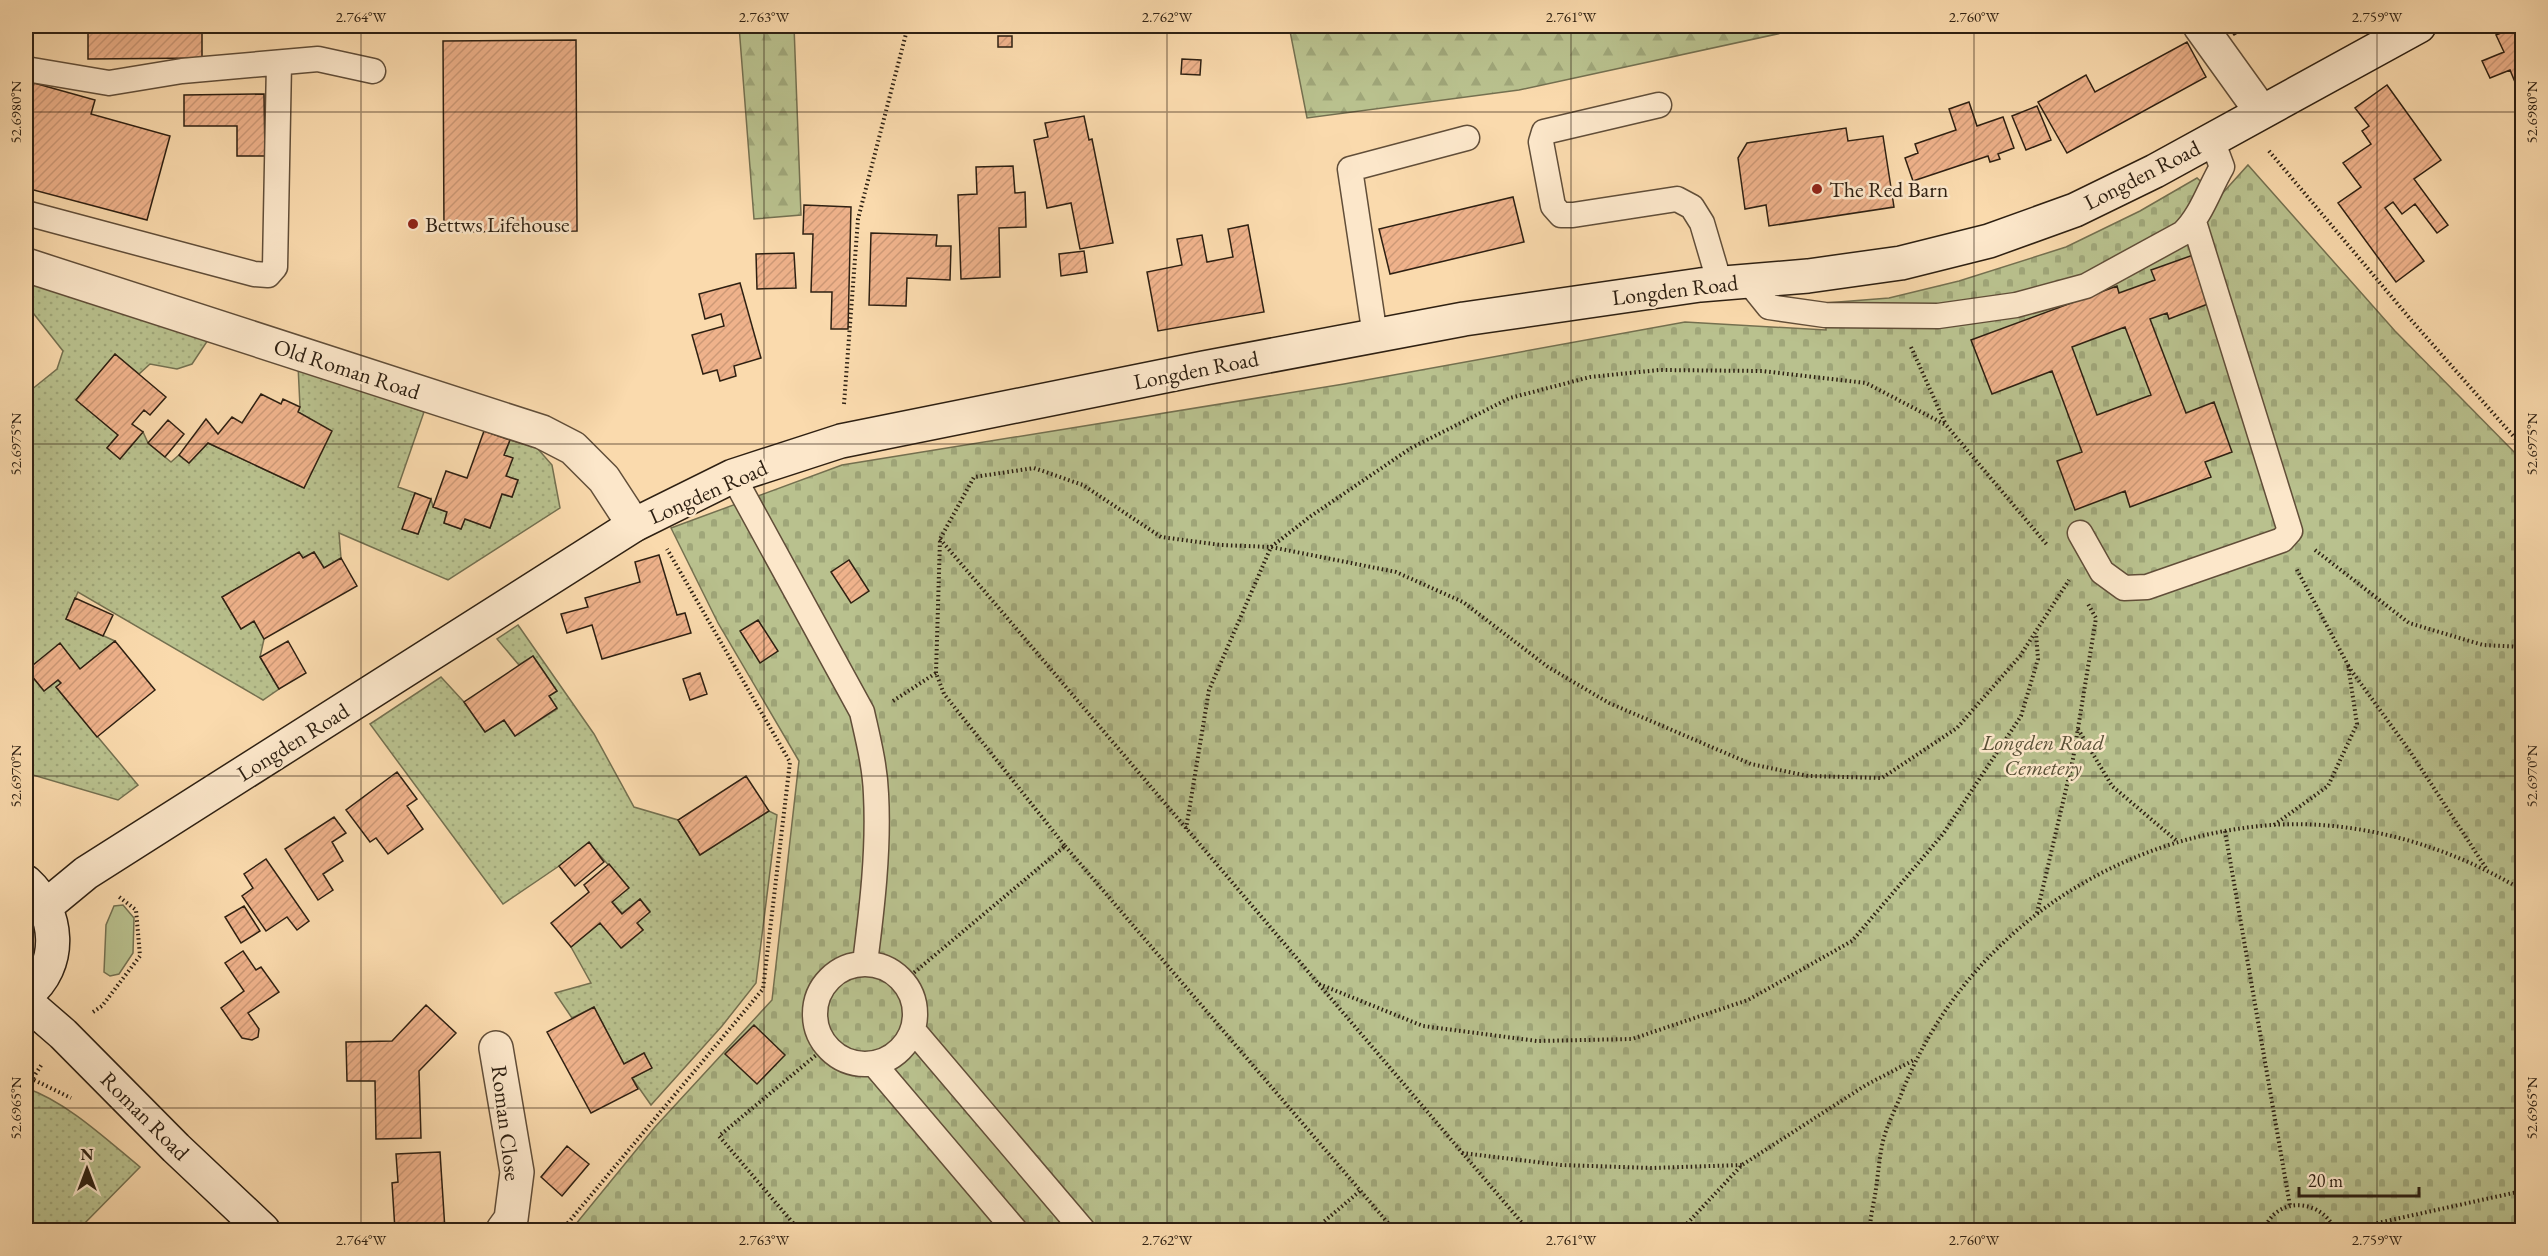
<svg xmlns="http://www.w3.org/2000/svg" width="2548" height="1256" font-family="'EB Garamond',serif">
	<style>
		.green { fill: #b9c18e; stroke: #747050; stroke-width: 1.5 }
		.forest { fill: url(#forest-firs); stroke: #747050; stroke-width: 1.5 }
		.cemetery { fill: url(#cemetery-stones); stroke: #747050; stroke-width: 1.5 }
		.garden { fill: url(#garden-dots); stroke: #747050; stroke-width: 1.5 }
		.building { fill: url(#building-hatch); stroke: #2e2012; stroke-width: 1.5; fill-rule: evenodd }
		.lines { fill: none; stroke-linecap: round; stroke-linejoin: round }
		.lane-casing { stroke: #614e39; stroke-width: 27 }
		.street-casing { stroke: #614e39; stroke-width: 36 }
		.secondary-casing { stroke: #2e2012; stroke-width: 36 }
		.path { stroke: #2e2012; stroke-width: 4; stroke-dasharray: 1.5 3; stroke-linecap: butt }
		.lane { stroke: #fce7ca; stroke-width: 24 }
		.street { stroke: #fce7ca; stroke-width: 33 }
		.secondary { stroke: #fce7ca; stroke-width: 33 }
		.ticks { fill: none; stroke: #2e2012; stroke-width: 1.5; stroke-opacity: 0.45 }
		.poi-dot { fill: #8f2418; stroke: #fce7ca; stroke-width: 2 }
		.labels { text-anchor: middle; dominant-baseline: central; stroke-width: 5; stroke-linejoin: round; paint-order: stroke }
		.street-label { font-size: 22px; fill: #2e2012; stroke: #fce7ca }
		.poi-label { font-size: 22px; fill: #2e2012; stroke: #fce7ca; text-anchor: start }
		.park-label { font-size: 22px; font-style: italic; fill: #585037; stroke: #fce7ca }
		.neatline { fill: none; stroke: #2e2012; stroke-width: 2 }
		.ticks-label { font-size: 15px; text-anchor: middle; fill: #2e2012 }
	</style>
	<defs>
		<pattern id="forest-firs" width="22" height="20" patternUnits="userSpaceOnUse" patternTransform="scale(1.5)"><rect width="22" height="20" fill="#b9c18e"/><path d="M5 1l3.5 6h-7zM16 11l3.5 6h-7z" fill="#9fa679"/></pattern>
		<pattern id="cemetery-stones" width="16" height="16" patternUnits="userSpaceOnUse" patternTransform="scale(1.5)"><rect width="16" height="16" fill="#b9c18e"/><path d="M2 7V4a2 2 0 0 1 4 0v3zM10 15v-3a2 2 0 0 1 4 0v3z" fill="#9fa679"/></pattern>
		<pattern id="garden-dots" width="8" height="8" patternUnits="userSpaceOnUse" patternTransform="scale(1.5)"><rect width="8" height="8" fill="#b9c18e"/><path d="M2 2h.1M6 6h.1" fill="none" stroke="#9fa679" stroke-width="1.8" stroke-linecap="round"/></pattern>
		<pattern id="building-hatch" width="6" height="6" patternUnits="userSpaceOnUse" patternTransform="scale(1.5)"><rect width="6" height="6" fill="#efb28b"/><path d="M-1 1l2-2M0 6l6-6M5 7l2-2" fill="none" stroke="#cd9977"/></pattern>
	</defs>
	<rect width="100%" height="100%" fill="#fadaad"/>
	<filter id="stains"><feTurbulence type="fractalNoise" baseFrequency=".00333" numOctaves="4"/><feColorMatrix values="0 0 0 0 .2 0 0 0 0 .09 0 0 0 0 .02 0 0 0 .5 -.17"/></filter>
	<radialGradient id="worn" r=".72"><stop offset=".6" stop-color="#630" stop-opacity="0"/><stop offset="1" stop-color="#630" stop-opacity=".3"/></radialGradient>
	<path class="green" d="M123 905 134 918 133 953 119 974 110 976 104 972 106 925 114 906Z"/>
	<path class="forest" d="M739 26H794L801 215 754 219Z
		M1289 26H1814L1519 90 1307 118Z"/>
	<path class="cemetery" d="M2248 165 2395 331 2522 460V1230H571L655 1127 772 1000 799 761 718 623 671 528 842 465 1344 384 1685 322 1826 330V303L1889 298 1959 281 2066 247 2140 211 2197 178 2209 189 2220 196Z"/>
	<path class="garden" d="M26 277 210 337 192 364 177 369 150 364 139 374 115 354 77 400 118 435 107 448 120 459 143 432 148 443 171 462 179 455 189 463 208 443 304 488 331 431 298 412 300 407 298 365 424 412 398 487 415 493 403 529 418 534 431 499 433 507 447 512 444 523 461 529 465 519 490 528 502 494 512 497 518 480 506 476 512 458 504 455 510 440 537 448 552 465 560 508 448 580 339 533 341 558 324 568 314 552 303 558 299 553 222 597 241 629 254 621 264 639 260 657 279 689 263 700 78 592 66 619 115 641 80 669 60 644 27 670 44 691 58 680 61 683 56 687 138 785 118 800 26 773V394L57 369 63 351 26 304Z
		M518 625 594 734 634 807 678 820 700 855 769 811 777 815 756 983 722 1026 651 1105 632 1078 651 1068 644 1053 624 1064 594 1007 572 1018 555 993 591 983 571 947 600 923 622 948 643 930 637 923 650 911 640 899 622 913 612 902 628 887 589 843 559 866 503 904 370 724 441 677 464 702 485 732 504 720 515 736 557 709 549 696 557 691 533 656 519 665 497 639Z
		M26 1088C67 1102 107 1140 140 1167L78 1230H26Z"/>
	<path class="building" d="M88 26H202V58L88 59Z
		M2228 26H2249L2234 35Z
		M2518 26H2522V99L2510 70 2490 78 2482 61 2504 52 2496 35Z
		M998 36H1012V47H998Z
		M576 40 577 231 444 232 443 41Z
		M2187 42 2206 77 2067 153 2038 102 2086 75 2095 92Z
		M1182 59 1201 60 1200 75 1181 74Z
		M34 83 95 100 91 114 170 136 147 220 26 188V114Z
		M2387 85 2441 160 2414 179 2448 225 2437 233 2415 204 2402 214 2393 202 2385 208 2424 261 2396 282 2338 203 2361 187 2343 163 2371 144 2362 131 2369 126 2355 108Z
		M264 94 265 156H237V126H184V95Z
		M1969 102 1977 126 2003 117 2014 148 1998 154 2000 159 1990 162 1988 156 1913 181 1905 158 1918 153 1915 144 1956 130 1949 109Z
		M2037 106 2051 140 2026 150 2012 116Z
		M1084 116 1089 140 1092 139 1113 243 1080 249 1071 203 1047 208 1034 140 1048 137 1045 123Z
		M1846 128 1848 141 1883 136 1894 207 1769 226 1766 205 1745 209 1738 158 1747 143Z
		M1013 166 1015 193 1025 192 1026 227 999 228 1000 277 961 279 958 195 977 194 976 167Z
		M1513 197 1524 242 1390 274 1379 229Z
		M804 205 851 207 848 329H831L832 292H811L813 234H803Z
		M1248 225 1264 312 1158 331 1147 272 1182 265 1177 239 1202 235 1207 262 1233 257 1228 229Z
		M871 233 937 235 936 246H951L950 280 907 278 906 306 869 305Z
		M1084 251 1087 272 1061 276 1059 254Z
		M794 253 796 288 757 289 756 254Z
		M2196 254 2213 302 2169 319 2167 313 2150 319 2186 413 2214 402 2232 452 2205 462 2211 477 2130 507 2125 491 2075 510 2057 461 2082 452 2052 371 1992 394 1971 340 2117 286 2119 293 2155 280 2151 270ZM2125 327 2151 395 2097 415 2072 347Z
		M740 283 761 358 734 366 736 376 720 381 717 370 703 374 692 335 724 326 721 314 705 319 699 294Z
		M115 354 166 397 150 415 144 410 132 424 143 432 120 459 107 448 118 435 76 400Z
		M261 394 281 404 283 399 300 407 298 412 332 431 304 488 208 443 189 463 179 455 206 419 218 434 232 417 242 423Z
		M168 420 184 434 165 457 148 443Z
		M484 431 510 440 504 455 513 458 506 476 518 480 512 497 502 494 490 528 465 519 461 529 444 523 447 512 433 507 446 471 467 478Z
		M415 493 431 499 418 534 402 529Z
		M299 552 303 558 314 552 324 568 341 558 357 586 264 639 254 621 241 629 222 597Z
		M659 555 677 615 685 613 691 633 602 659 592 625 567 633 561 614 588 607 585 598 640 582 635 562Z
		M849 560 869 591 851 603 831 572Z
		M75 598 113 615 103 636 66 619Z
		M758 620 778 651 760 663 740 631Z
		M115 641 155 690 97 737 56 687 61 683 58 680 44 691 27 670 60 643 80 669Z
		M288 641 306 673 279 689 260 657Z
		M533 656 557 691 549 696 557 708 515 736 504 720 485 732 464 702Z
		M700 673 707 694 690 700 683 679Z
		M397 772 417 799 407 806 423 829 388 854 376 838 370 842 346 810Z
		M746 776 769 811 700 855 678 820Z
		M334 817 346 833 332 842 343 861 323 874 333 890 318 900 285 849Z
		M589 842 604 862 575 886 559 866Z
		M266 859 309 921 297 930 287 917 266 931 242 896 253 888 244 874Z
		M609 864 629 888 612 902 622 914 640 899 650 912 637 923 643 930 621 948 600 923 571 947 551 923 589 892 584 885Z
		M244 906 260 931 241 943 225 917Z
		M243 951 256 970 261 967 279 992 248 1013 259 1029 258 1037 252 1040 242 1038 221 1008 244 991 225 963Z
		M426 1005 456 1033 419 1071 421 1138 376 1139 375 1081H347L346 1042 392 1041Z
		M594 1007 624 1064 644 1053 652 1068 632 1078 638 1089 591 1113 547 1032Z
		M754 1025 785 1055 757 1084 725 1054Z
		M567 1146 589 1164 562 1196 541 1177Z
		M440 1152 445 1230H395L392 1183 398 1182 396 1154Z"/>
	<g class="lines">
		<g class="lane-casing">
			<path id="lane" d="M26 69 109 83 182 71 318 59 373 71
				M1659 105 1544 132 1541 142 1553 206 1561 215H1573L1677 199 1692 207 1702 223 1720 284
				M26 213 254 274 268 275 275 267 279 63
				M1748 281 1769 307 1825 315 1938 316 2016 305 2086 286 2183 233C2201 216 2209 189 2222 167L2212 140
				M1375 336 1350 169 1467 138
				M733 476 862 712C868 739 875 766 876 794 879 850 872 908 865 963
				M2080 533 2102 572 2124 588 2147 587 2282 540 2290 531 2194 222
				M815 1014a50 50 0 1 1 100 0a50 50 0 1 1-100 0Z
				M913 1030 1083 1230
				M874 1064 1015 1230"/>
		</g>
		<g class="street-casing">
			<path id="street" d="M2200 26 2261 111
				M26 265 542 432 573 448 604 479 634 525
				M496 1048 517 1172 511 1219 503 1230"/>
		</g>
		<g class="secondary-casing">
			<path id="secondary" d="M26 882C59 912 64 965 26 995
				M46 906 86 873 634 525 733 476 841 441 1204 368 1464 319 1700 285 1808 276 1901 263 1989 241 2075 210 2155 171 2419 26
				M26 1002 63 1034 176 1148 263 1230"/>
		</g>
		<path class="path" d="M2269 151 2412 321 2522 446
			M1911 347 1946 425
			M844 404 858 219 908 26
			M940 539 1528 1230
			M2315 550 2409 623 2483 645 2522 647
			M2348 666 2409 750 2486 868
			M936 673 940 539 974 477 1034 468 1083 485 1161 537 1221 545 1271 547 1396 572 1463 602 1548 667 1609 703 1751 764 1808 776 1882 778 1957 728 2020 656 2069 580
			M893 701 936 673 944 694 1065 846 904 981
			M2078 729 2112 786 2178 842
			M2274 825 2328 786 2357 724 2348 665 2296 568
			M1186 829 1209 690 1271 547 1311 516 1411 448 1510 398 1590 377 1659 370 1762 371 1866 383 1946 425 2048 546
			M2225 831 2290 1206
			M1065 846 1394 1230
			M2037 913 2073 759 2096 618 2088 604
			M1319 984 1423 1026 1537 1041 1632 1039 1748 1000 1852 941 1943 834 2021 716 2038 659 2036 633
			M93 1012 102 1006 140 956 136 910 118 896
			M26 1076 71 1098
			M33 1078 42 1064
			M1462 1153 1561 1165 1652 1168 1742 1165
			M562 1230 763 989 790 762 667 549
			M799 1230 719 1136 827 1046
			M1314 1230 1360 1191
			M1681 1230 1742 1165 1866 1085 1914 1060
			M1870 1230C1870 1219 1873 1206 1875 1195 1878 1177 1879 1158 1883 1141 1887 1125 1895 1110 1901 1095 1961 940 2107 837 2272 825 2359 819 2449 846 2522 890
			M2264 1230C2276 1196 2321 1198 2335 1230
			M2346 1230 2522 1191"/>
		<use href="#lane" class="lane"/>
		<use href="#street" class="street"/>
		<use href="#secondary" class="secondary"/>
	</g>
	<path class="ticks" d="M361 26V1230M764 26V1230M1167 26V1230M1571 26V1230M1974 26V1230M2377 26V1230M26 112H2522M26 444H2522M26 776H2522M26 1108H2522"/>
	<g class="poi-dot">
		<circle cx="1817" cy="189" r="6"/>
		<circle cx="413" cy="224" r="6"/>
	</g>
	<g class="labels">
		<g class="street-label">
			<text transform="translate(2142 175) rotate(-27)">Longden Road</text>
			<text transform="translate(1675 290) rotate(-7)">Longden Road</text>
			<text transform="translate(347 369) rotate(18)">Old Roman Road</text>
			<text transform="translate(1196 370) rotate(-11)">Longden Road</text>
			<text transform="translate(708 492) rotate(-24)">Longden Road</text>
			<text transform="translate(293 742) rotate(-32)">Longden Road</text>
			<text transform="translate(145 1116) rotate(45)">Roman Road</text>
			<text transform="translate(506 1123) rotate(83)">Roman Close</text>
		</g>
		<g class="poi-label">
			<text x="1829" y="189">The Red Barn</text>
			<text x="425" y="224">Bettws Lifehouse</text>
		</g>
		<g class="park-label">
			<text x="2043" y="742">Longden Road<tspan x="2043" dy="25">Cemetery</tspan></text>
		</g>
	</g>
	<rect width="2548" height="1256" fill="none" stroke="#fadaad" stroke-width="66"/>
	<g transform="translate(87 1169)" stroke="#fce7ca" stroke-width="4.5" paint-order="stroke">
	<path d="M0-4.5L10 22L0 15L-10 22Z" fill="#2e2012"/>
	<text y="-9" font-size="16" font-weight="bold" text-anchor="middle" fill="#2e2012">N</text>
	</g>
	<path d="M2299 1187v9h120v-9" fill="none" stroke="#2e2012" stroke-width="3"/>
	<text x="2308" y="1187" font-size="18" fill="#2e2012" stroke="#fce7ca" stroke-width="4.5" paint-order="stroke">20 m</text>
	<rect x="33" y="33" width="2482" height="1190" class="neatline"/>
	<g class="ticks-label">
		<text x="361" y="22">2.764°W</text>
		<text x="764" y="22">2.763°W</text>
		<text x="1167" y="22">2.762°W</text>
		<text x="1571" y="22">2.761°W</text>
		<text x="1974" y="22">2.760°W</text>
		<text x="2377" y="22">2.759°W</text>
		<text transform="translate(16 112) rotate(-90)" y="5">52.6980°N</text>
		<text transform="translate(2532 112) rotate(-90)" y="5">52.6980°N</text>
		<text transform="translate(16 444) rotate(-90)" y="5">52.6975°N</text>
		<text transform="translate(2532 444) rotate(-90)" y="5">52.6975°N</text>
		<text transform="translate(16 776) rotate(-90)" y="5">52.6970°N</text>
		<text transform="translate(2532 776) rotate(-90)" y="5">52.6970°N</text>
		<text transform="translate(16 1108) rotate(-90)" y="5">52.6965°N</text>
		<text transform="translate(2532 1108) rotate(-90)" y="5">52.6965°N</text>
		<text x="361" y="1245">2.764°W</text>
		<text x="764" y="1245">2.763°W</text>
		<text x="1167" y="1245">2.762°W</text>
		<text x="1571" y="1245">2.761°W</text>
		<text x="1974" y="1245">2.760°W</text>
		<text x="2377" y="1245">2.759°W</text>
	</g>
	<rect width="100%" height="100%" filter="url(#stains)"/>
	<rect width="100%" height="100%" fill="url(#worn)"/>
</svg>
